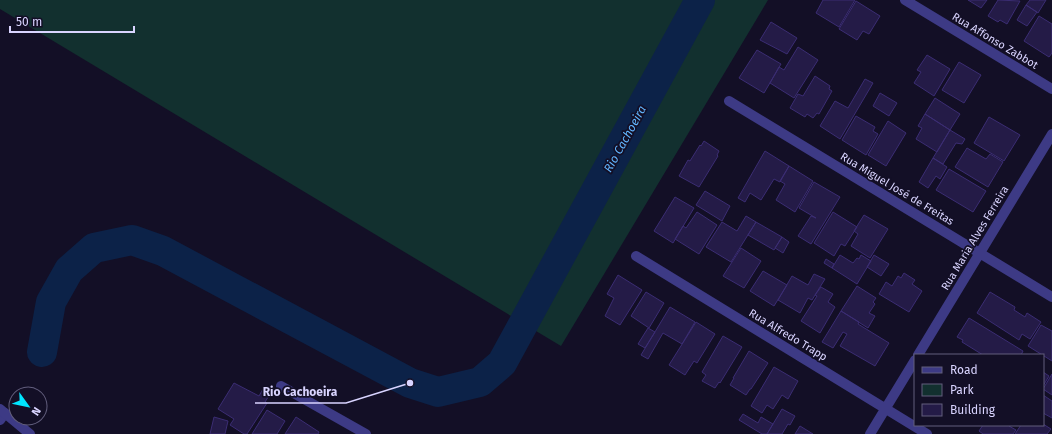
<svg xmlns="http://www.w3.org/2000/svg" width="1052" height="434" font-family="'Fira Sans',sans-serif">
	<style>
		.green { fill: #12302f }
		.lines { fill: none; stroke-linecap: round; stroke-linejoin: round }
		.river { stroke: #0c2248; stroke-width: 30 }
		.building { fill: #241b47; stroke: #3b2d73 }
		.minor { stroke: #3d3a85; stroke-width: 10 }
		.tertiary { stroke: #3d3a85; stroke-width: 10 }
		.labels { text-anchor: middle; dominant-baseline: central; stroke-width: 3.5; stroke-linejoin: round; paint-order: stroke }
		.street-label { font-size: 11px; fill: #d9d4ff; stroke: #130f26 }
		.water-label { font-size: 12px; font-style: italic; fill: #62b6ff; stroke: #130f26 }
		.leader { fill: none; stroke: #d9d4ff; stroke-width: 1.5 }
		.callout-dot { fill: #d9d4ff; stroke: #130f26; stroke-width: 1.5 }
		.callout-label { font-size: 12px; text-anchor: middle; font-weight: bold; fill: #d9d4ff; stroke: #130f26; stroke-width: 3.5; stroke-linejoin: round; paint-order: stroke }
	</style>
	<rect width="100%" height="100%" fill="#130f26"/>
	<path class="green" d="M0 0H768L561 346 0 9Z"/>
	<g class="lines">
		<path class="river" d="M42 352 51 302 69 270 94 248 132 240 163 251 410 383 438 392 480 382 502 363 700 0"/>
	</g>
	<path class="building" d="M823 0H855L839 27 816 13Z
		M968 0H987L981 8Z
		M998 0 1020 1 1007 24 1000 20 998 22 988 16Z
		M1030 0H1046L1038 13 1026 5Z
		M856 1 880 16 869 34 863 31 857 40 839 29Z
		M1026 5 1037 12 1027 26 1017 20Z
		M1039 16 1052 24V53L1049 57 1024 41Z
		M771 22 797 38 787 54 760 40Z
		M798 47 818 60 794 98 770 83 779 67 784 70Z
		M757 50 781 64 764 93 739 78Z
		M927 55 950 69 934 96 914 83 921 72 917 70Z
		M959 62 981 75 964 103 942 90Z
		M815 76 830 86 829 89 832 91 819 114 817 113 813 118 807 114 805 117 790 108 798 94 803 96Z
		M865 79 873 83 840 139 820 126 835 101 848 108Z
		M880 93 897 103 889 116 873 106Z
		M935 98 960 114 950 130 925 114Z
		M925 114 950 130 937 152 916 139 922 128 918 126Z
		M856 116 875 127 873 131 878 134 866 155 842 140Z
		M989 117 1020 135 1004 161 974 143Z
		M888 121 906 133 886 166 868 155Z
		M950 130 965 139 962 144 956 143 943 164 933 158Z
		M704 141 719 151 717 155 718 156 699 187 679 176 688 160 690 161 700 145 701 146Z
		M967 148 986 159 990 154 1003 162 988 187 955 167Z
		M765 151 789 166 780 182 774 179 761 200 750 193 745 202 738 198Z
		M933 158 947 167 940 179 936 176 928 188 919 182Z
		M789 166 813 181 795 212 776 200 785 184 780 181Z
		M949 169 986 191 973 212 936 190Z
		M814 182 840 197 811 244 798 236 811 216 816 218 799 208Z
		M705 191 730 206 722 221 696 205Z
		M675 197 694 208 673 243 654 231Z
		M697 212 717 225 699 254 675 239 683 226 686 228Z
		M833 212 857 227 845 246 841 244 834 256 814 243Z
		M864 215 888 229 870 258 851 246 858 234 854 231Z
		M746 216 756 222 731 262 706 247 722 222 737 231Z
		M756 222 782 237 774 250 748 235Z
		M782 237 789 242 783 253 775 248Z
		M741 248 761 261 744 288 723 276Z
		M840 255 853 263 857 258 859 259 861 255 871 261 857 284 832 268Z
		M874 255 889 264 881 276 867 267Z
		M826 259 834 264 832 268 824 263Z
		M763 271 787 285 774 306 750 291Z
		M904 273 915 280 912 284 922 291 909 312 879 294 886 282 892 286 898 276 901 278Z
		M814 274 825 279 812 300 808 298 800 313 778 300 792 276 808 285Z
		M618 275 642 290 620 325 605 316 614 298 607 294Z
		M857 286 876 298 873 302 875 304 869 313 875 316 868 328 841 311Z
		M821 287 833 294 828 302 835 307 820 333 801 321 817 296 815 295Z
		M646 292 664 303 649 328 631 316Z
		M990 292 1015 307 1014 310 1025 317 1027 313 1041 322 1030 339 1022 334 1019 340 977 313Z
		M670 307 695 322 682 344 663 333 648 359 641 355Z
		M841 311 859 322 858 324 889 343 875 366 840 346 847 334 843 332 833 348 822 342Z
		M969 318 1023 351 1021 355H983L962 342 963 340 957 337Z
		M696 322 715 334 697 363 694 361 685 375 669 365Z
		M1041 325 1052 331V361L1028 346Z
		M648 328 655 332 645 348 638 344Z
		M723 336 742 347 720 383 719 382 715 388 702 381 706 375 702 372Z
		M749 351 768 363 751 389H750L746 395 730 385 734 378H733Z
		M774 367 798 381 788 399 782 395 773 409 767 405 762 413 751 406Z
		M1043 372 1049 376 1043 386Z
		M1052 374V395L1043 389Z
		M234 383 259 396 263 389 270 394 265 402 267 403 247 434H244L230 425 234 419 218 409Z
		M1043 395 1052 401V418L1043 413Z
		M782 409 795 416 790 425 788 424 782 434H767Z
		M267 410 285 421 277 434H252Z
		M743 414 758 423 761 417 773 424 767 434H762L739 420Z
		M214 417 228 421 225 434H210Z
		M296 417 319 432 318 434H285Z
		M1043 424 1051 429 1047 434H1015L1021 425Z
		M983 425H1009V426L1016 430 1013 434H983L979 431Z
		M800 426 813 434H795Z"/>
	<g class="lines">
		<path class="minor" d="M905 0 1052 89
			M729 101 1052 297
			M636 256 927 434
			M918 355 1052 134
			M281 386 366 434
			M0 420 5 413
			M870 434 915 360"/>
		<path class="tertiary" d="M0 409 30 434"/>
	</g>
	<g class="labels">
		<g class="street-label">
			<text transform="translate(995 41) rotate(31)">Rua Affonso Zabbot</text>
			<text transform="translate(897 189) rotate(31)">Rua Miguel José de Freitas</text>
			<text transform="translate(975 238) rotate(-59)">Rua Maria Alves Ferreira</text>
			<text transform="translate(788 335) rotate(31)">Rua Alfredo Trapp</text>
		</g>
		<g class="water-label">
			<text transform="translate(625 139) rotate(-61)">Rio Cachoeira</text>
		</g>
	</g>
	<path class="leader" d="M410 383L346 403H255"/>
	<circle class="callout-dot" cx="410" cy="383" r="4"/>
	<g class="callout-label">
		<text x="300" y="396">Rio Cachoeira</text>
	</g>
	<rect x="914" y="354" width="130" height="72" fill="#130f26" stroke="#625e7d"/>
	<rect x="922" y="367" width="20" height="6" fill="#3d3a85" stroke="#625e7d"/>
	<text x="950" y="374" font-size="12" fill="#d9d4ff">Road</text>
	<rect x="922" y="384" width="20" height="12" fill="#12302f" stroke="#625e7d"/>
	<text x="950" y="394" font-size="12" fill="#d9d4ff">Park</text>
	<rect x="922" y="404" width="20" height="12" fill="#241b47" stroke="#625e7d"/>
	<text x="950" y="414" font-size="12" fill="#d9d4ff">Building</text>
	<g transform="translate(28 406) rotate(123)"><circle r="19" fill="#130f26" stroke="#625e7d"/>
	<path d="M0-3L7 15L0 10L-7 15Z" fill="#00e5ff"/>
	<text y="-6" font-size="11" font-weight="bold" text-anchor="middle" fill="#d9d4ff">N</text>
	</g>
	<path d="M10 26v6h124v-6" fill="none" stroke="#d9d4ff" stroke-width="2"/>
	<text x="16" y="26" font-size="12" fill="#d9d4ff" stroke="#130f26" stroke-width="3" paint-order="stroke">50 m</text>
</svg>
